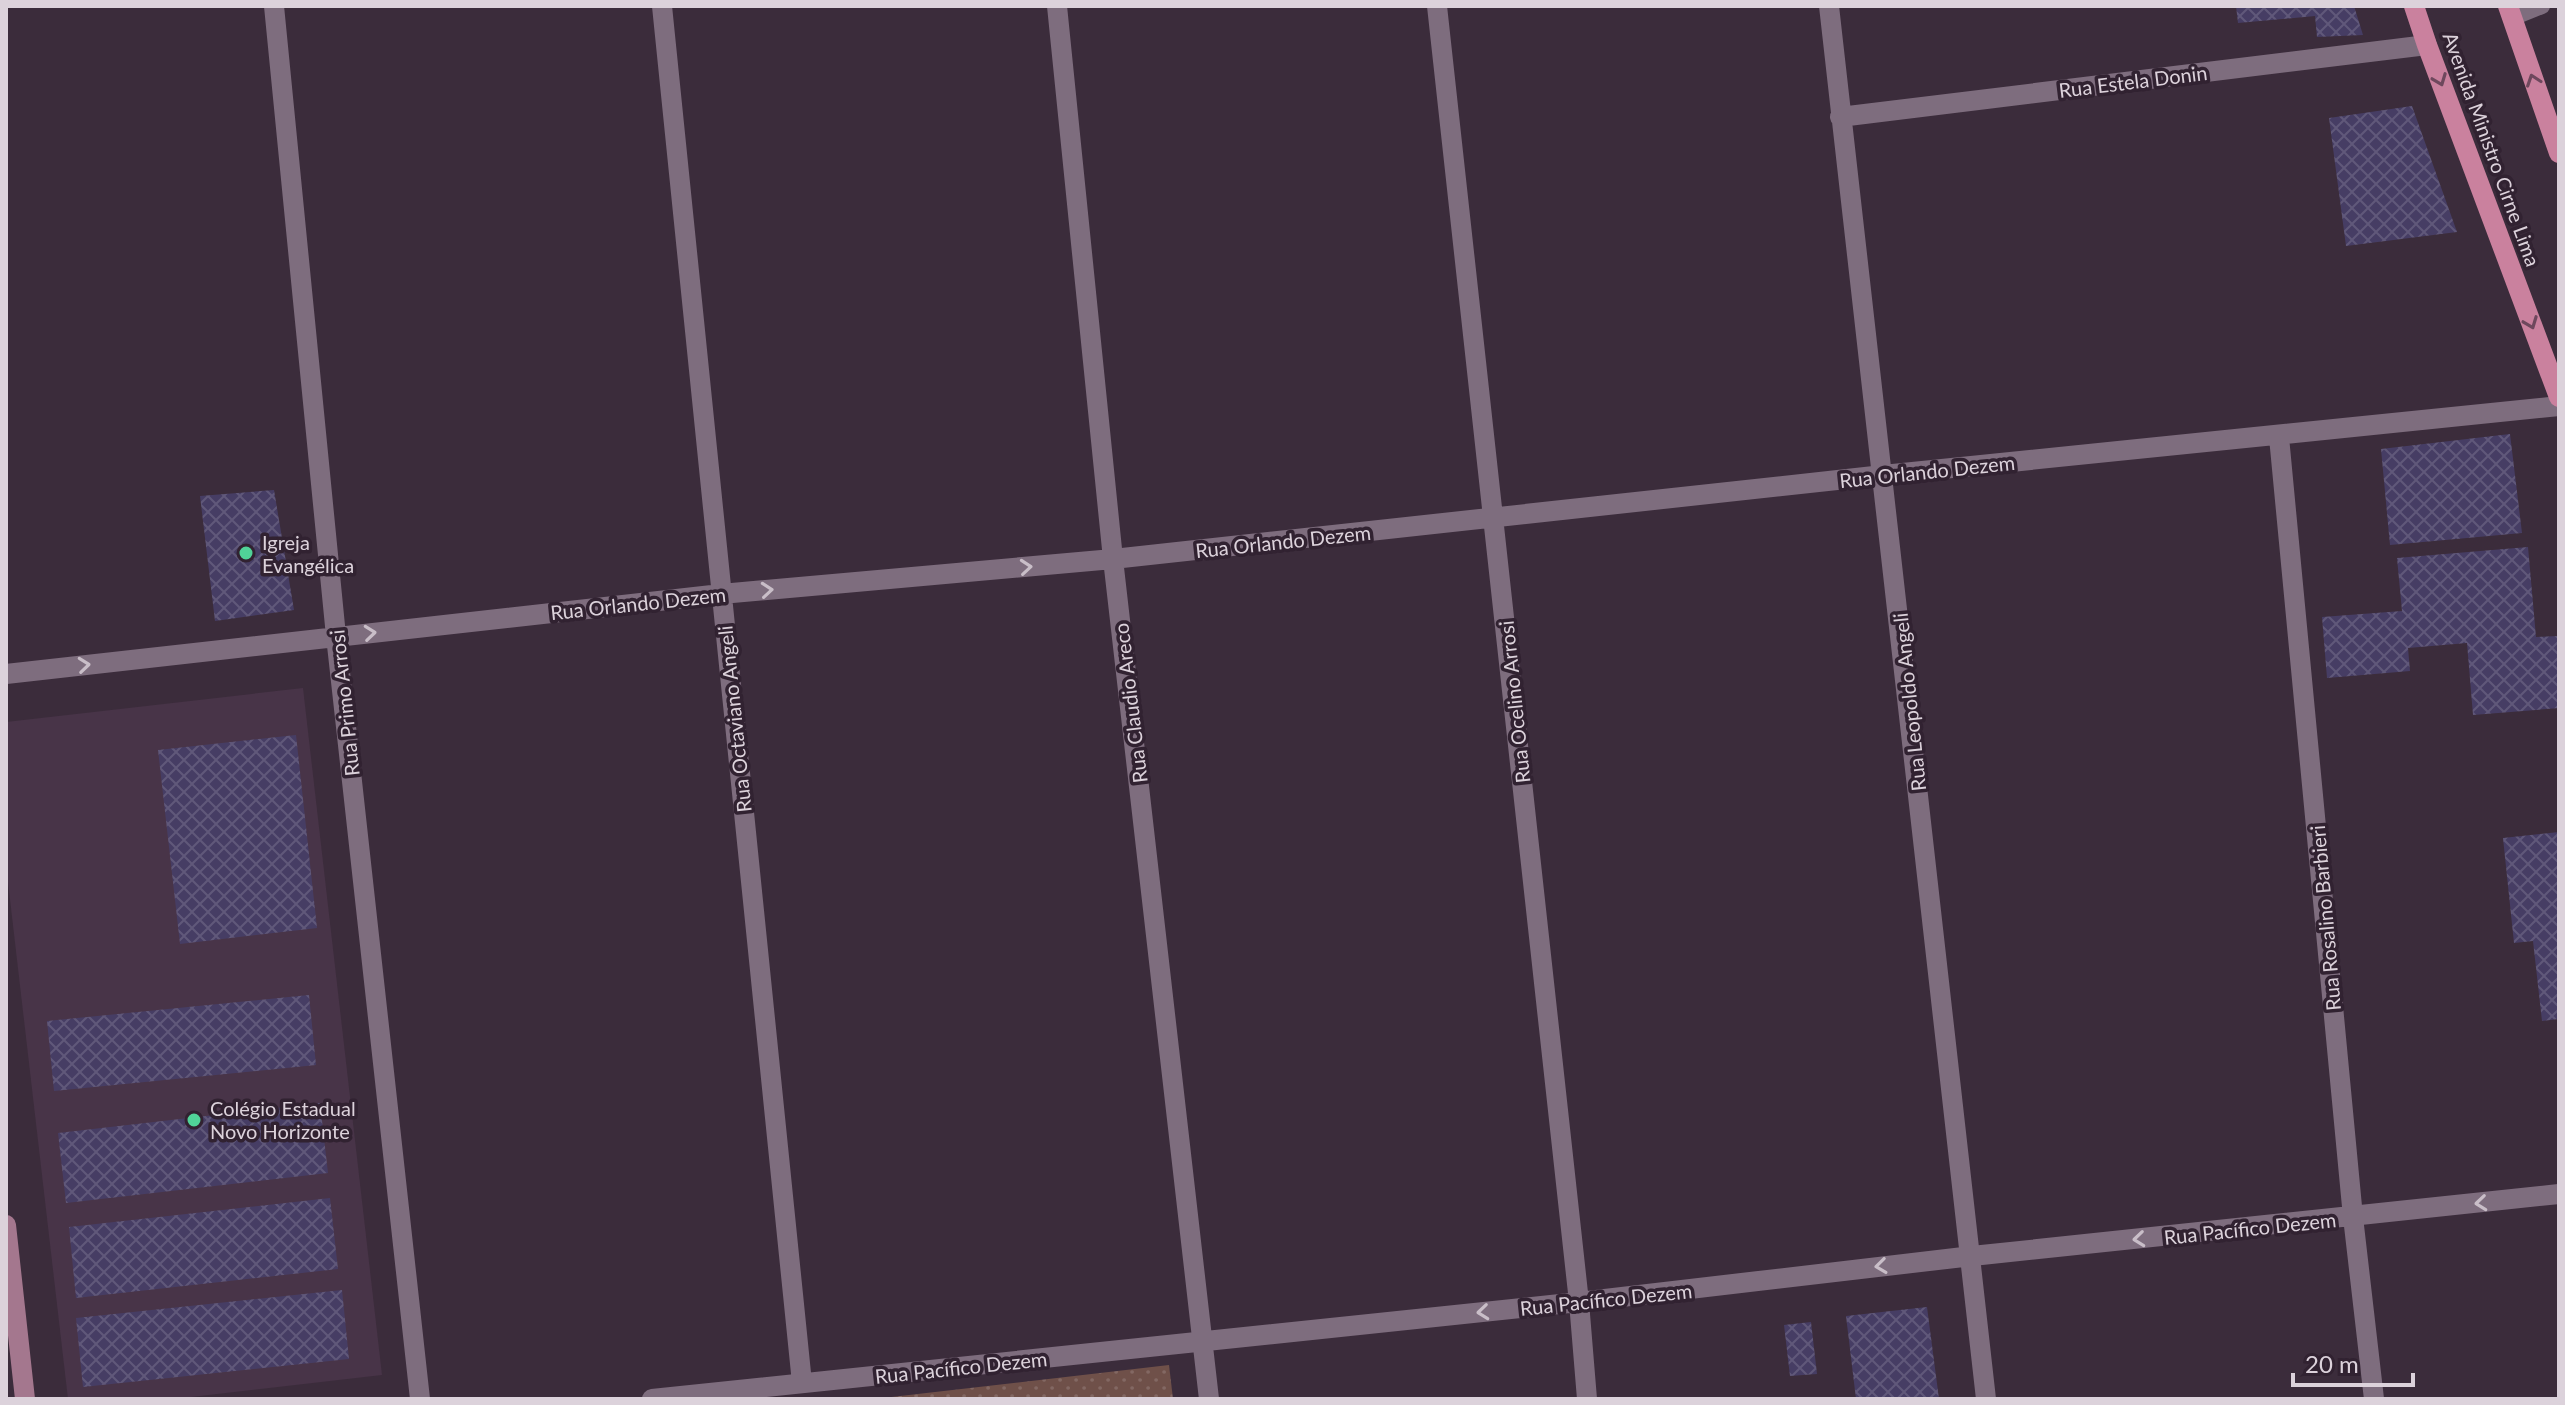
<svg xmlns="http://www.w3.org/2000/svg" width="2565" height="1405" font-family="Lato,sans-serif">
	<style>
		.built { fill: #483448 }
		.grass { fill: url(#grass-dots) }
		.building { fill: url(#building-cross-hatch) }
		.lines { fill: none; stroke-linecap: round; stroke-linejoin: round }
		.lane { stroke: #7e6d7e; stroke-width: 16 }
		.street { stroke: #7e6d7e; stroke-width: 20 }
		.secondary { stroke: #a4778e; stroke-width: 20 }
		.primary { stroke: #ca819e; stroke-width: 20 }
		.oneway { stroke: #6e485d }
		.oneway2 { stroke: #c9bec8 }
		.poi-dot { fill: #50d398; stroke: #312231; stroke-width: 3 }
		.labels { text-anchor: middle; dominant-baseline: central; stroke-width: 7; stroke-linejoin: round; paint-order: stroke }
		.street-label { font-size: 20px; fill: #dcd2db; stroke: #312231 }
		.poi-label { font-size: 20px; fill: #dcd2db; stroke: #312231; text-anchor: start }
	</style>
	<defs>
		<pattern id="grass-dots" width="8" height="8" patternUnits="userSpaceOnUse" patternTransform="scale(2)"><rect width="8" height="8" fill="#6f5049"/><path d="M2 2h.1M6 6h.1" fill="none" stroke="#836863" stroke-width="1.8" stroke-linecap="round"/></pattern>
		<pattern id="building-cross-hatch" width="8" height="8" patternUnits="userSpaceOnUse" patternTransform="scale(2)"><rect width="8" height="8" fill="#463d64"/><path d="M0 0l8 8M0 8l8-8" fill="none" stroke="#60587a"/></pattern>
	</defs>
	<rect width="100%" height="100%" fill="#3b2c3b"/>
	<path class="built" d="M303 688 382 1375 174 1399H68L6 865V722Z"/>
	<path class="grass" d="M1169 1365 1173 1399H874Z"/>
	<path class="building" d="M2236 6H2354L2363 35 2317 37 2315 16 2238 23Z
		M2412 106 2457 232 2346 246 2329 118Z
		M2510 434 2522 533 2390 545 2381 449Z
		M274 490 294 610 215 621 200 496Z
		M2528 547 2536 637 2559 636V708L2473 715 2467 643 2408 648 2410 671 2327 678 2322 617 2402 611 2397 558Z
		M296 735 317 928 180 944 158 750Z
		M2559 832V1019L2542 1021 2533 941 2514 943 2503 838Z
		M309 995 316 1065 54 1091 47 1021Z
		M320 1103 328 1173 66 1203 58 1133Z
		M330 1198 338 1269 76 1298 69 1227Z
		M342 1290 349 1359 83 1387 76 1318Z
		M1927 1307 1939 1399H1856L1846 1316Z
		M1811 1322 1817 1374 1790 1376 1784 1325Z"/>
	<g class="lines">
		<path class="lane" d="M2512 18 2542 6"/>
		<path class="street" d="M274 6 336 636 420 1399
			M662 6 802 1383
			M1057 6 1113 559 1209 1399
			M1437 6 1579 1302 1587 1399
			M1829 6 1986 1399
			M1840 117 2427 45
			M2279 437 2353 1217 2374 1399
			M6 674 721 594 1113 559 1883 475 2559 406
			M652 1399 1579 1302 1972 1256 2559 1194"/>
		<path class="secondary" d="M6 1225 25 1399"/>
		<path class="primary" d="M2414 6 2427 45 2559 397
			M2508 6 2559 153"/>
	</g>
	<defs><path id="oneway-chevron" d="M-2-3.5L2.5 0L-2 3.5" fill="none" stroke-width="1.6" stroke-linecap="round" stroke-linejoin="round" transform="scale(2)"/></defs>
	<g class="oneway">
		<use href="#oneway-chevron" transform="translate(2440 80) rotate(69)"/>
		<use href="#oneway-chevron" transform="translate(2533 80) rotate(-109)"/>
		<use href="#oneway-chevron" transform="translate(2531 323) rotate(69)"/>
	</g>
	<g class="oneway2">
		<use href="#oneway-chevron" transform="translate(1026 567) rotate(-5)"/>
		<use href="#oneway-chevron" transform="translate(767 590) rotate(-5)"/>
		<use href="#oneway-chevron" transform="translate(370 633) rotate(-6)"/>
		<use href="#oneway-chevron" transform="translate(84 665) rotate(-6)"/>
		<use href="#oneway-chevron" transform="translate(2481 1203) rotate(174)"/>
		<use href="#oneway-chevron" transform="translate(2139 1239) rotate(174)"/>
		<use href="#oneway-chevron" transform="translate(1881 1266) rotate(173)"/>
		<use href="#oneway-chevron" transform="translate(1483 1312) rotate(174)"/>
	</g>
	<g class="poi-dot">
		<circle cx="246" cy="553" r="8"/>
		<circle cx="194" cy="1120" r="8"/>
	</g>
	<g class="labels">
		<g class="street-label">
			<text transform="translate(2133 81) rotate(-7)">Rua Estela Donin</text>
			<text transform="translate(2492 149) rotate(70)">Avenida Ministro Cirne Lima</text>
			<text transform="translate(1927 471) rotate(-6)">Rua Orlando Dezem</text>
			<text transform="translate(1283 541) rotate(-6)">Rua Orlando Dezem</text>
			<text transform="translate(638 603) rotate(-6)">Rua Orlando Dezem</text>
			<text transform="translate(1514 702) rotate(-96)">Rua Ocelino Arrosi</text>
			<text transform="translate(1909 702) rotate(-96)">Rua Leopoldo Angeli</text>
			<text transform="translate(344 703) rotate(-96)">Rua Primo Arrosi</text>
			<text transform="translate(1130 703) rotate(-97)">Rua Claudio Areco</text>
			<text transform="translate(734 719) rotate(-96)">Rua Octaviano Angeli</text>
			<text transform="translate(2325 918) rotate(-95)">Rua Rosalino Barbieri</text>
			<text transform="translate(2250 1228) rotate(-6)">Rua Pacífico Dezem</text>
			<text transform="translate(1606 1299) rotate(-6)">Rua Pacífico Dezem</text>
			<text transform="translate(961 1367) rotate(-6)">Rua Pacífico Dezem</text>
		</g>
		<g class="poi-label">
			<text x="262" y="542">Igreja<tspan x="262" dy="23">Evangélica</tspan></text>
			<text x="210" y="1108">Colégio Estadual<tspan x="210" dy="23">Novo Horizonte</tspan></text>
		</g>
	</g>
	<rect width="2565" height="1405" fill="none" stroke="#dcd2db" stroke-width="16"/>
	<path d="M2293 1373v12h120v-12" fill="none" stroke="#dcd2db" stroke-width="4"/>
	<text x="2305" y="1373" font-size="24" fill="#dcd2db" stroke="#312231" stroke-width="6" paint-order="stroke">20 m</text>
</svg>
